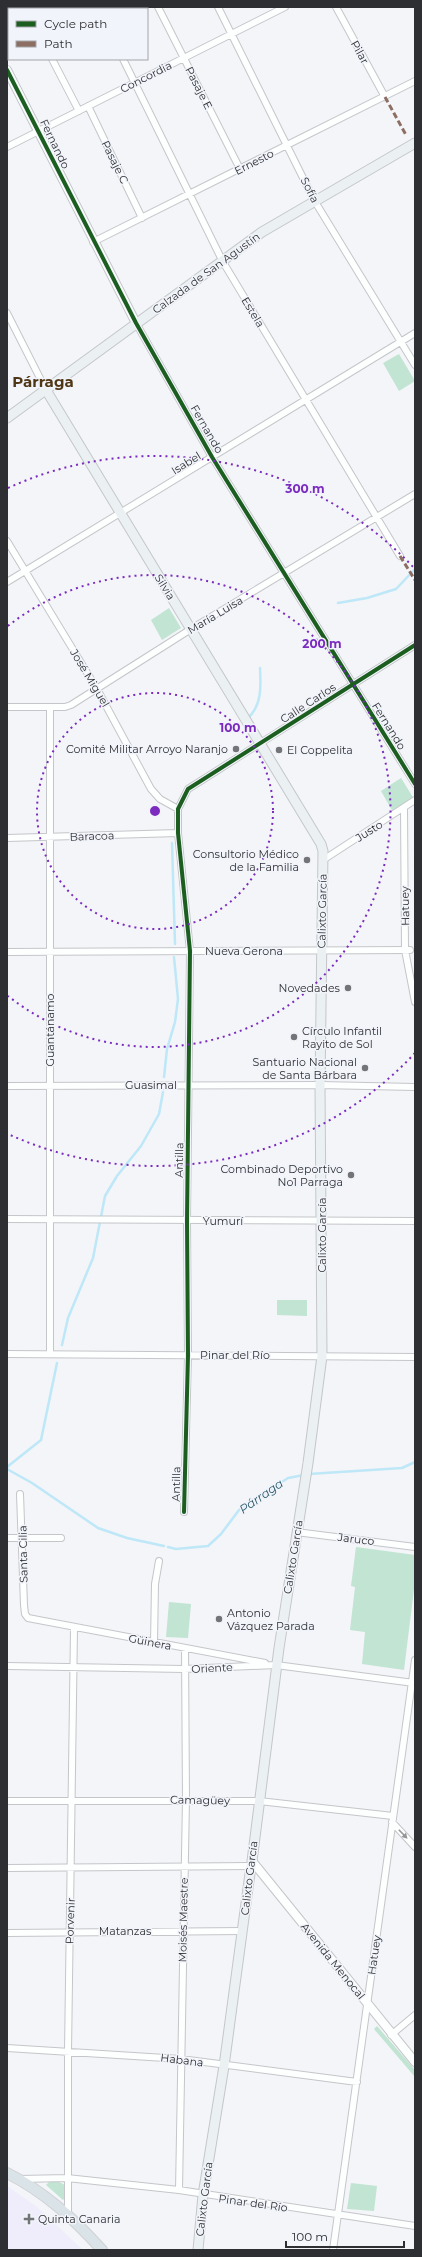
<svg xmlns="http://www.w3.org/2000/svg" width="422" height="2257" font-family="Montserrat,sans-serif">
	<style>
		.medical { fill: #efedfb }
		.green { fill: #c1e4d3 }
		.lines { fill: none; stroke-linecap: round; stroke-linejoin: round }
		.stream { stroke: #bee7f7; stroke-width: 2.5 }
		.minor-casing { stroke: #c5c6c9; stroke-width: 8 }
		.tertiary-casing { stroke: #c5c6c9; stroke-width: 10 }
		.secondary-casing { stroke: #c5c6c9; stroke-width: 11 }
		.primary-casing { stroke: #d1d1d4; stroke-width: 12 }
		.minor { stroke: #fdfefe; stroke-width: 6 }
		.tertiary { stroke: #fdfefe; stroke-width: 8 }
		.secondary { stroke: #ebf1f3; stroke-width: 9 }
		.primary { stroke: #dae3e8; stroke-width: 10 }
		.quiet { stroke: #8d6e63; stroke-width: 3; stroke-dasharray: 6 3; stroke-linecap: butt }
		.cycleway-casing { stroke: #f1f4fa; stroke-width: 6 }
		.cycleway { stroke: #1b5e20; stroke-width: 4 }
		.oneway { fill: #969698 }
		.ring { fill: none; stroke: #7b2cbf; stroke-width: 2; stroke-dasharray: 2 4 }
		.poi-dot { fill: #737477; stroke: #f1f4fa; stroke-width: 1.5 }
		.labels { text-anchor: middle; dominant-baseline: central; stroke-width: 3; stroke-linejoin: round; paint-order: stroke }
		.street-label { font-size: 11px; fill: #2e2f32; stroke: #f1f4fa }
		.poi-label { font-size: 11px; fill: #2e2f32; stroke: #f1f4fa; text-anchor: end }
		.water-label { font-size: 12px; font-style: italic; fill: #2c5969; stroke: #f1f4fa }
		.district-label { font-size: 15px; font-weight: bold; fill: #4f3614; stroke: #f1f4fa }
		.centre { fill: #7b2cbf; stroke: #f1f4fa; stroke-width: 2 }
		.ring-label { font-size: 12px; text-anchor: middle; font-weight: bold; fill: #7b2cbf; stroke: #f1f4fa; stroke-width: 3; stroke-linejoin: round; paint-order: stroke }
	</style>
	<rect width="100%" height="100%" fill="#f3f5f8"/>
	<path class="medical" d="M7 2186 37 2207 83 2250H7Z"/>
	<path class="green" d="M399 354 415 381 399 391 383 363Z
		M169 608 181 628 162 640 151 620Z
		M401 778 414 799 393 812 381 791Z
		M277 1300H307V1316L277 1315Z
		M356 1547 415 1555V1581L404 1670 362 1664 365 1632 350 1630 355 1587 351 1586Z
		M169 1602 191 1604 188 1638 166 1637Z
		M377 2026 415 2070V2077L374 2029Z
		M49 2182H59L65 2185V2198L63 2200 46 2185Z
		M351 2183 377 2186 374 2211 347 2209Z"/>
	<g class="lines">
		<path class="stream" d="M338 603 367 598 396 589 415 569
			M248 718C262 705 261 686 260 668
			M172 843 175 944
			M164 1077 167 1049 175 1022 178 999 174 957
			M62 1345 68 1318 93 1258 105 1196 117 1176 141 1146 159 1114 163 1092
			M7 1467 41 1440 57 1363
			M7 1469 32 1483 98 1528 127 1538 164 1546
			M309 1474 402 1468 415 1462
			M168 1547 176 1549 208 1546 221 1534 239 1510 288 1478 304 1475"/>
		<g class="minor-casing">
			<path id="minor" d="M26 7 27 9
				M97 7 98 9
				M158 7 240 169
				M218 7 314 200 415 365
				M336 7 385 97
				M52 59 79 111
				M123 59 223 262 400 556
				M88 106 142 218
				M7 147 285 7
				M93 242 415 81
				M7 313 46 390
				M136 323 212 457 415 784
				M7 541 97 689 151 789 160 799 178 809
				M7 582 415 333
				M7 707H65L71 705 191 629 415 494
				M404 809 405 950 415 1002
				M7 838 178 833
				M323 860 415 800
				M7 952 410 950
				M7 1086 320 1085 415 1087
				M7 1219 415 1221
				M7 1354 415 1357
				M50 1354V707
				M20 1494 24 1605 25 1614 28 1618 265 1663
				M184 1512 188 1355 187 1221 190 951 178 833V809L188 789 415 645
				M296 1532 415 1547
				M7 1538H61
				M154 1643 155 1584 159 1561
				M7 1666 184 1669 276 1665 414 1683
				M7 1801H259L393 1816
				M392 1822 415 1847
				M7 1868 251 1866
				M7 1933 243 1931
				M391 2035 415 2015
				M7 2048 181 2059 357 2082
				M20 2179 67 2178 179 2190 415 2226
				M179 2190 186 1799 185 1649
				M68 2214V2051L74 1629
				M333 2250 415 1660"/>
		</g>
		<g class="tertiary-casing">
			<path id="tertiary" d="M7 70 136 323
				M252 1861 415 2062"/>
		</g>
		<g class="secondary-casing">
			<path id="secondary" d="M46 390 321 844 323 851 320 1085 322 1356 308 1463 279 1648 252 1861
				M7 418 262 232 415 143
				M198 2250 203 2195 224 2066 251 1866"/>
		</g>
		<g class="primary-casing">
			<path id="primary" d="M7 2173C45 2192 74 2219 102 2250"/>
		</g>
		<use href="#minor" class="minor"/>
		<use href="#tertiary" class="tertiary"/>
		<use href="#secondary" class="secondary"/>
		<use href="#primary" class="primary"/>
		<path class="quiet" d="M385 97 406 135
			M400 556 415 580"/>
		<g class="cycleway-casing">
			<path id="cycleway" d="M7 70 136 323 212 457 415 784
				M184 1512 188 1355 187 1221 190 951 178 833V809L188 789 415 645"/>
		</g>
		<use href="#cycleway" class="cycleway"/>
	</g>
	<defs><path id="oneway-solid" d="M-6-.8H1V-3.2L6.5 0L1 3.2V.8H-6Z"/></defs>
	<use class="oneway" href="#oneway-solid" transform="translate(403 1834) rotate(46)"/>
	<g class="ring">
		<circle cx="155" cy="811" r="118"/>
		<path d="M8 626A236 236 0 1 1 8 996"/>
		<path d="M415 1053A355 355 0 0 1 8 1134M8 488A355 355 0 0 1 415 569"/>
	</g>
	<g class="poi-dot">
		<circle cx="236" cy="749" r="4"/>
		<circle cx="279" cy="750" r="4"/>
		<circle cx="307" cy="860" r="4"/>
		<circle cx="348" cy="988" r="4"/>
		<circle cx="294" cy="1037" r="4"/>
		<circle cx="365" cy="1068" r="4"/>
		<circle cx="351" cy="1175" r="4"/>
		<circle cx="219" cy="1619" r="4"/>
		<path d="M27 2213h4v4h4v4h-4v4h-4v-4h-4v-4h4z"/>
	</g>
	<g class="labels">
		<g class="street-label">
			<text transform="translate(360 52) rotate(61)">Pilar</text>
			<text transform="translate(146 77) rotate(-27)">Concordia</text>
			<text transform="translate(199 88) rotate(63)">Pasaje E</text>
			<text transform="translate(55 144) rotate(64)">Fernando</text>
			<text transform="translate(115 162) rotate(64)">Pasaje C</text>
			<text transform="translate(254 162) rotate(-27)">Ernesto</text>
			<text transform="translate(310 190) rotate(63)">Sofía</text>
			<text transform="translate(206 273) rotate(-36)">Calzada de San Agustín</text>
			<text transform="translate(253 312) rotate(59)">Estela</text>
			<text transform="translate(207 429) rotate(60)">Fernando</text>
			<text transform="translate(186 463) rotate(-32)">Isabel</text>
			<text transform="translate(165 587) rotate(58)">Silvia</text>
			<text transform="translate(215 615) rotate(-31)">María Luisa</text>
			<text transform="translate(90 678) rotate(59)">José Miguel</text>
			<text transform="translate(308 703) rotate(-33)">Calle Carlos</text>
			<text transform="translate(389 726) rotate(58)">Fernando</text>
			<text transform="translate(369 831) rotate(-32)">Justo</text>
			<text transform="translate(92 836) rotate(-2)">Baracoa</text>
			<text transform="translate(405 906) rotate(-91)">Hatuey</text>
			<text transform="translate(322 911) rotate(-89)">Calixto García</text>
			<text x="244" y="951">Nueva Gerona</text>
			<text transform="translate(50 1030) rotate(-90)">Guantánamo</text>
			<text x="151" y="1085">Guasimal</text>
			<text transform="translate(179 1160) rotate(-89)">Antilla</text>
			<text x="223" y="1221">Yumurí</text>
			<text transform="translate(322 1235) rotate(-90)">Calixto García</text>
			<text x="235" y="1355">Pinar del Río</text>
			<text transform="translate(176 1484) rotate(-89)">Antilla</text>
			<text transform="translate(356 1539) rotate(7)">Jaruco</text>
			<text transform="translate(23 1554) rotate(-91)">Santa Cilia</text>
			<text transform="translate(293 1557) rotate(-81)">Calixto García</text>
			<text transform="translate(150 1642) rotate(11)">Güinera</text>
			<text transform="translate(212 1668) rotate(-3)">Oriente</text>
			<text transform="translate(200 1800) rotate(1)">Camagüey</text>
			<text transform="translate(249 1878) rotate(-83)">Calixto García</text>
			<text transform="translate(183 1920) rotate(-89)">Moisés Maestre</text>
			<text transform="translate(70 1921) rotate(-88)">Porvenir</text>
			<text x="125" y="1931">Matanzas</text>
			<text transform="translate(374 1955) rotate(-82)">Hatuey</text>
			<text transform="translate(333 1961) rotate(51)">Avenida Menocal</text>
			<text transform="translate(182 2060) rotate(7)">Habana</text>
			<text transform="translate(204 2199) rotate(-83)">Calixto García</text>
			<text transform="translate(253 2203) rotate(8)">Pinar del Río</text>
		</g>
		<g class="poi-label">
			<text x="228" y="749">Comité Militar Arroyo Naranjo</text>
			<text x="287" y="750" text-anchor="start">El Coppelita</text>
			<text x="299" y="854">Consultorio Médico<tspan x="299" dy="13">de la Familia</tspan></text>
			<text x="340" y="988">Novedades</text>
			<text x="302" y="1031" text-anchor="start">Círculo Infantil<tspan x="302" dy="13">Rayito de Sol</tspan></text>
			<text x="357" y="1062">Santuario Nacional<tspan x="357" dy="13">de Santa Bárbara</tspan></text>
			<text x="343" y="1169">Combinado Deportivo<tspan x="343" dy="13">No1 Parraga</tspan></text>
			<text x="227" y="1613" text-anchor="start">Antonio<tspan x="227" dy="13">Vázquez Parada</tspan></text>
			<text x="38" y="2219" text-anchor="start">Quinta Canaria</text>
		</g>
		<g class="water-label">
			<text transform="translate(261 1496) rotate(-35)">Párraga</text>
		</g>
		<g class="district-label">
			<text x="43" y="381">Párraga</text>
		</g>
	</g>
	<circle cx="155" cy="811" r="6" class="centre"/>
	<g class="ring-label">
		<text x="305" y="493">300 m</text>
		<text x="322" y="648">200 m</text>
		<text x="238" y="732">100 m</text>
	</g>
	<rect width="422" height="2257" fill="none" stroke="#2e2f32" stroke-width="16"/>
	<rect x="8" y="8" width="140" height="52" fill="#f1f4fa" stroke="#a3a5aa"/>
	<rect x="16" y="21" width="20" height="6" fill="#1b5e20" stroke="#a3a5aa"/>
	<text x="44" y="28" font-size="12" fill="#2e2f32">Cycle path</text>
	<rect x="16" y="41" width="20" height="6" fill="#8d6e63" stroke="#a3a5aa"/>
	<text x="44" y="48" font-size="12" fill="#2e2f32">Path</text>
	<path d="M286 2241v6h118v-6" fill="none" stroke="#2e2f32" stroke-width="2"/>
	<text x="292" y="2241" font-size="12" fill="#2e2f32" stroke="#f1f4fa" stroke-width="3" paint-order="stroke">100 m</text>
</svg>
